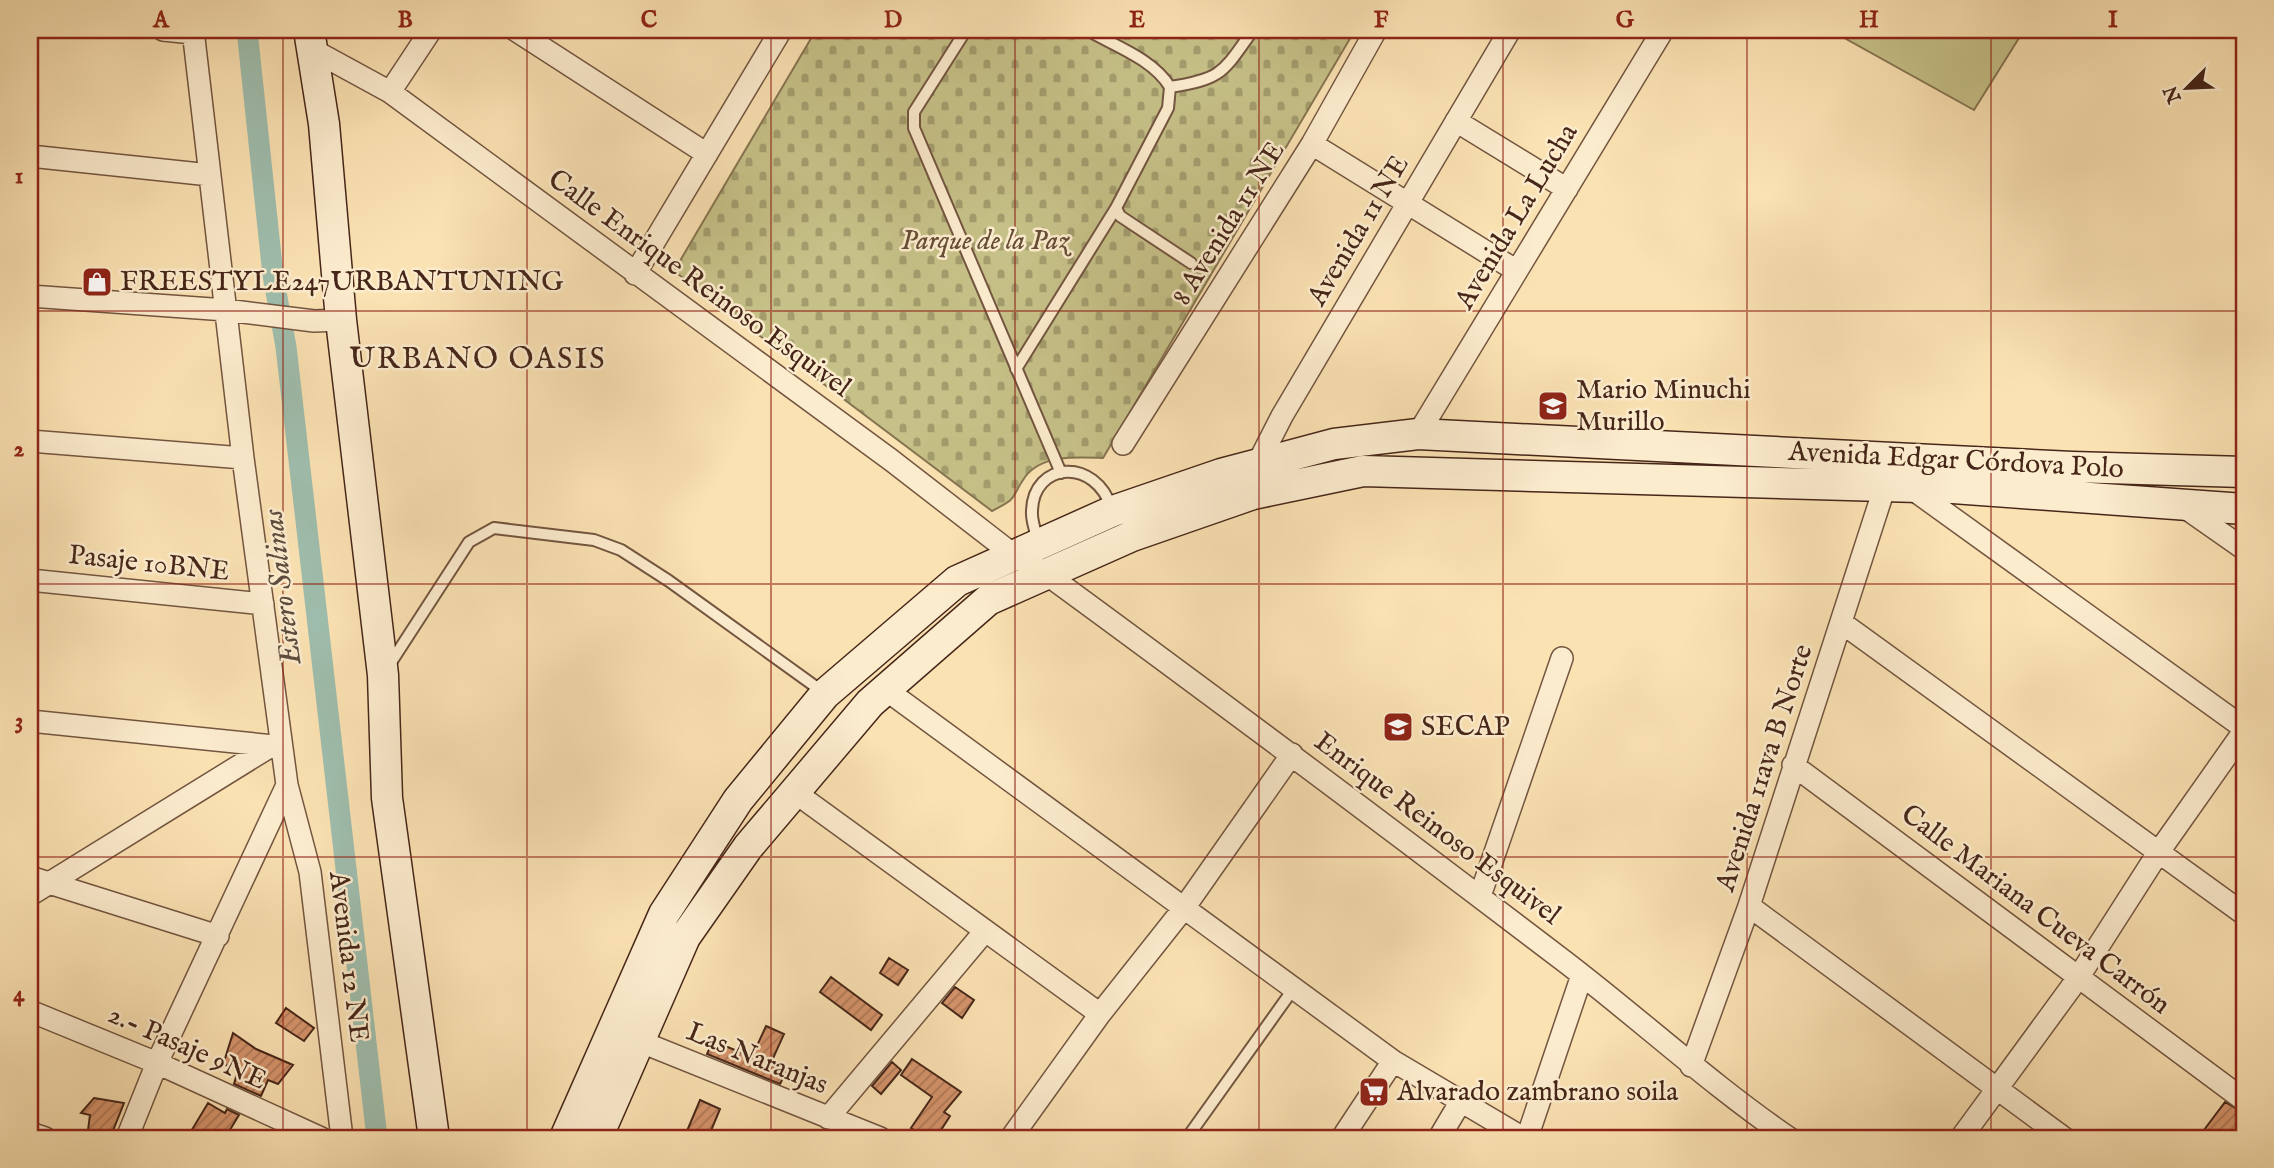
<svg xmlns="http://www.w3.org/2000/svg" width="2274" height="1168" font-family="'IM FELL English',serif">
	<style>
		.grass { fill: #c6c188; stroke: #867450; stroke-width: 2 }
		.cemetery { fill: url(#cemetery-stones); stroke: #867450; stroke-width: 2 }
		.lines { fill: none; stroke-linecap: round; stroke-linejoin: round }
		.canal { stroke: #9fbeae; stroke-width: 21 }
		.building { fill: url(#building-hatch); stroke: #462619; stroke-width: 2 }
		.lane-casing { stroke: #735540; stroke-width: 14 }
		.street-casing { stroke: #735540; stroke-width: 24 }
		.secondary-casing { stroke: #462619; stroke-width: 33 }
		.lane { stroke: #fcecce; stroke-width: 10 }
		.street { stroke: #fcecce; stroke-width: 21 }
		.secondary { stroke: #fcecce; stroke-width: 30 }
		.grid { fill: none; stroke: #8f2418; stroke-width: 2; stroke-opacity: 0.55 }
		.labels { text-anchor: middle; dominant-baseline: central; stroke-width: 5; stroke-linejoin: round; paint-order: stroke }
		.street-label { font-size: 28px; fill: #462619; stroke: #fcecce }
		.park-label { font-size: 28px; font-style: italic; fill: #664d35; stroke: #fcecce }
		.poi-label { font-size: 28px; fill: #462619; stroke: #fcecce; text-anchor: start }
		.neighbourhood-label { font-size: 30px; letter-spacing: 2px; fill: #462619; stroke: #fcecce }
		.water-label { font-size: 30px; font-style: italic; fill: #5c4c3e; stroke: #fcecce }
		.neatline { fill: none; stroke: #8f2418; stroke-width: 2.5 }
		.grid-label { font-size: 23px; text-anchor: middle; font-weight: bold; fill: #8f2418 }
	</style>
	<defs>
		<pattern id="cemetery-stones" width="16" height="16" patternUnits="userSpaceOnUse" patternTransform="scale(1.75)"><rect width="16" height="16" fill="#c6c188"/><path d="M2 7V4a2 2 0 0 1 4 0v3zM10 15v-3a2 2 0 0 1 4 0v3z" fill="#a39d6e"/></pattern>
		<pattern id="building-hatch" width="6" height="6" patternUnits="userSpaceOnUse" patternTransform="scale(1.75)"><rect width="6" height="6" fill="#d6946c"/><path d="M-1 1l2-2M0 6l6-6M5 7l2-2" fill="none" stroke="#af7958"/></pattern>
	</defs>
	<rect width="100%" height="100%" fill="#fbe2b3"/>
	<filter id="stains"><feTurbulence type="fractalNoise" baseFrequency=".00286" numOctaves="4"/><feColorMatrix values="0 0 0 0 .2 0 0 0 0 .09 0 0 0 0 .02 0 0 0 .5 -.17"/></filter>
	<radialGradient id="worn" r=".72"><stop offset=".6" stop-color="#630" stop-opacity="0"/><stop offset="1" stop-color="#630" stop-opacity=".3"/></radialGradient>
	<path class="grass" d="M1830 30H2024L1974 110Z"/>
	<path class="cemetery" d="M816 30H1355L1103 458C1078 457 1042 454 1025 477 1009 500 1020 497 992 511L674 271Z"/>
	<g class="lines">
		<path class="canal" d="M247 30 273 275 286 347 377 1138"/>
	</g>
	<path class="building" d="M889 958 908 970 898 985 880 973Z
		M831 977 882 1015 871 1030 820 992Z
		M955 987 974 1000 962 1018 942 1003Z
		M286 1008 314 1028 304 1041 276 1023Z
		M766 1026 784 1034 770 1065 786 1072 780 1084 707 1054 713 1041 752 1057Z
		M233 1033 256 1049 293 1065 278 1084 268 1080 261 1096 234 1084 239 1067 223 1065Z
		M912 1059 961 1092 944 1112 950 1116 936 1138H926L911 1128 932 1097 901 1075Z
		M892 1062 901 1070 881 1094 872 1086Z
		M94 1098 124 1103 110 1138H87L90 1115 81 1113Z
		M700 1100 720 1109 708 1138H684Z
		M2225 1102 2244 1113V1138H2198Z
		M208 1103 225 1113 227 1109 239 1115 225 1138H187Z"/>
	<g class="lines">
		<g class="lane-casing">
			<path id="lane" d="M966 30 914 112V128L1061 473
				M1087 30C1115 46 1153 59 1170 87
				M1330 30 1333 31
				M1170 87 1168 108 1116 208 1120 216 1191 263
				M1170 87C1223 79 1223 72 1253 30
				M1016 369 1116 208
				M1039 543C1036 533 1031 521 1032 511 1033 462 1095 456 1112 509
				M388 667 469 542 494 528 594 540 621 550 669 581 823 692
				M1187 1138 1294 988"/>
		</g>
		<g class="street-casing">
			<path id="street" d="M163 30 193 33
				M193 30 243 458 287 785 310 872 342 1138
				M515 30 707 154
				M313 50 390 92 891 460 1015 556 1045 573C1220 701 1392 830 1564 961 1640 1019 1710 1084 1789 1138
				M390 92 431 30
				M1456 121 1567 189
				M1312 144 1517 271
				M30 156 210 175
				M635 274 781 30
				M30 296 226 310 314 321 341 320
				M1418 434 1663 30
				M30 441 243 458
				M1123 444 1312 144 1376 30
				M1258 463 1282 416 1510 30
				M1911 488 2244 728
				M2184 507 2244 549
				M30 580 263 604
				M1842 623 2244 914
				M885 689 1393 1061 1523 1138
				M30 721 274 746
				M1793 765 2244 1100
				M793 791 1100 1014
				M30 877 218 936
				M30 895 271 746
				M1480 896 1562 658
				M1749 906 2064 1138
				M30 1011 157 1063 321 1138
				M629 1037 880 1138
				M1691 1066 1749 906 1885 486
				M828 1118 985 931
				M30 1133 45 1138
				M127 1138 157 1063 287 785
				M1011 1138 1100 1014 1184 908 1292 754
				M1342 1138 1393 1061
				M1439 1138 1461 1101
				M1527 1138 1582 975
				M1961 1138 2078 978 2158 853 2244 731"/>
		</g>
		<g class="secondary-casing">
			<path id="secondary" d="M309 30 324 124 341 320 383 675 387 798 434 1138
				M565 1138 664 914 738 800 825 694 957 581 1113 511 1221 474 1334 444 1418 434 2072 467 2244 472
				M597 1138 685 937 748 847 870 703 988 600 1132 536 1253 494 1363 471 1953 488 2244 509"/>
		</g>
		<use href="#lane" class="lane"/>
		<use href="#street" class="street"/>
		<use href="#secondary" class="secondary"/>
	</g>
	<path class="grid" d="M283 30V1138M527 30V1138M771 30V1138M1015 30V1138M1259 30V1138M1503 30V1138M1747 30V1138M1991 30V1138M30 311H2244M30 584H2244M30 857H2244"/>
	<defs>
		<g id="shop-square" transform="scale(1.575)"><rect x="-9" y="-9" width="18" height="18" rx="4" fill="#8f2418" stroke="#fcecce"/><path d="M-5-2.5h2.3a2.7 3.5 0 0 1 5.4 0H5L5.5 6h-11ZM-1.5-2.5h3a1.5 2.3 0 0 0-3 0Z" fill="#fff"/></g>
		<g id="school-square" transform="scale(1.575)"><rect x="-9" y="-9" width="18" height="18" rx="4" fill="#8f2418" stroke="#fcecce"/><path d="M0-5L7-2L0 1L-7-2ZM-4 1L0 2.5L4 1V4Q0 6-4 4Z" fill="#fff"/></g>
		<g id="university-square" transform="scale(1.575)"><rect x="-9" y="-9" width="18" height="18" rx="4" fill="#8f2418" stroke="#fcecce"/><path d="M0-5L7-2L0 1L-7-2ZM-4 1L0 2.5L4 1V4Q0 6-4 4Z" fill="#fff"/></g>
		<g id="supermarket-square" transform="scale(1.575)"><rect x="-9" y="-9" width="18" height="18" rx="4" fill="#8f2418" stroke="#fcecce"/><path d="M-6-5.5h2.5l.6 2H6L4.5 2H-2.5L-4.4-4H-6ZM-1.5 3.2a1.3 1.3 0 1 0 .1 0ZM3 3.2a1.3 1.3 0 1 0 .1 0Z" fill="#fff"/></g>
	</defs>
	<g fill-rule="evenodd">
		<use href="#shop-square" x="97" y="282"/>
		<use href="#school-square" x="1553" y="406"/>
		<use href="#university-square" x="1398" y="727"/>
		<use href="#supermarket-square" x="1374" y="1092"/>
	</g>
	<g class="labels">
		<g class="street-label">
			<text transform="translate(1517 217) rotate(-59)">Avenida La Lucha</text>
			<text transform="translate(1229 224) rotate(-58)">8 Avenida 11 NE</text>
			<text transform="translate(1359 231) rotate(-59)">Avenida 11 NE</text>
			<text transform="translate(699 284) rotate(36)">Calle Enrique Reinoso Esquivel</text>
			<text transform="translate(1956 461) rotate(3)">Avenida Edgar Córdova Polo</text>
			<text transform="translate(149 564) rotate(6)">Pasaje 10BNE</text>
			<text transform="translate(1765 768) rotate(-72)">Avenida 11ava B Norte</text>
			<text transform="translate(1437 829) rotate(37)">Enrique Reinoso Esquivel</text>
			<text transform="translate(2035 910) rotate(37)">Calle Mariana Cueva Carrón</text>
			<text transform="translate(348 957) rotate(83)">Avenida 12 NE</text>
			<text transform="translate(187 1048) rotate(24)">2.- Pasaje 9NE</text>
			<text transform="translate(757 1059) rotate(22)">Las Naranjas</text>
		</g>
		<g class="park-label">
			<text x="985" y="241">Parque de la Paz</text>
		</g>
		<g class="poi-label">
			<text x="120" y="282">FREESTYLE247URBANTUNING</text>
			<text x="1576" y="390">Mario Minuchi<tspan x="1576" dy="32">Murillo</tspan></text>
			<text x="1421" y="727">SECAP</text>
			<text x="1397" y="1092">Alvarado zambrano soila</text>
		</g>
		<g class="neighbourhood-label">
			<text x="478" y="360">URBANO OASIS</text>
		</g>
		<g class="water-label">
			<text transform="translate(283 587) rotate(-97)">Estero Salinas</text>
		</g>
	</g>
	<rect width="2274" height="1168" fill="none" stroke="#fbe2b3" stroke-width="77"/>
	<g transform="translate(2187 88) rotate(246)" stroke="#fcecce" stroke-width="5" paint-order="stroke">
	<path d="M0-5L12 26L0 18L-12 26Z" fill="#462619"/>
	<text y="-10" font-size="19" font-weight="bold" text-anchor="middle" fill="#462619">N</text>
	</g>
	<rect x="38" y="38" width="2198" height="1092" class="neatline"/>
	<g class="grid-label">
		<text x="161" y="27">A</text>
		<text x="405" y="27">B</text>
		<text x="649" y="27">C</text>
		<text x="893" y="27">D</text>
		<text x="1137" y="27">E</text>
		<text x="1381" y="27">F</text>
		<text x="1625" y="27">G</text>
		<text x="1869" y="27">H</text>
		<text x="2113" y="27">I</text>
		<text x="19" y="183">1</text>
		<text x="19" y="456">2</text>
		<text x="19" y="728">3</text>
		<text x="19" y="1001">4</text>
	</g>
	<rect width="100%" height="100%" filter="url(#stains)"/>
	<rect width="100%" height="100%" fill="url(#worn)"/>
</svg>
